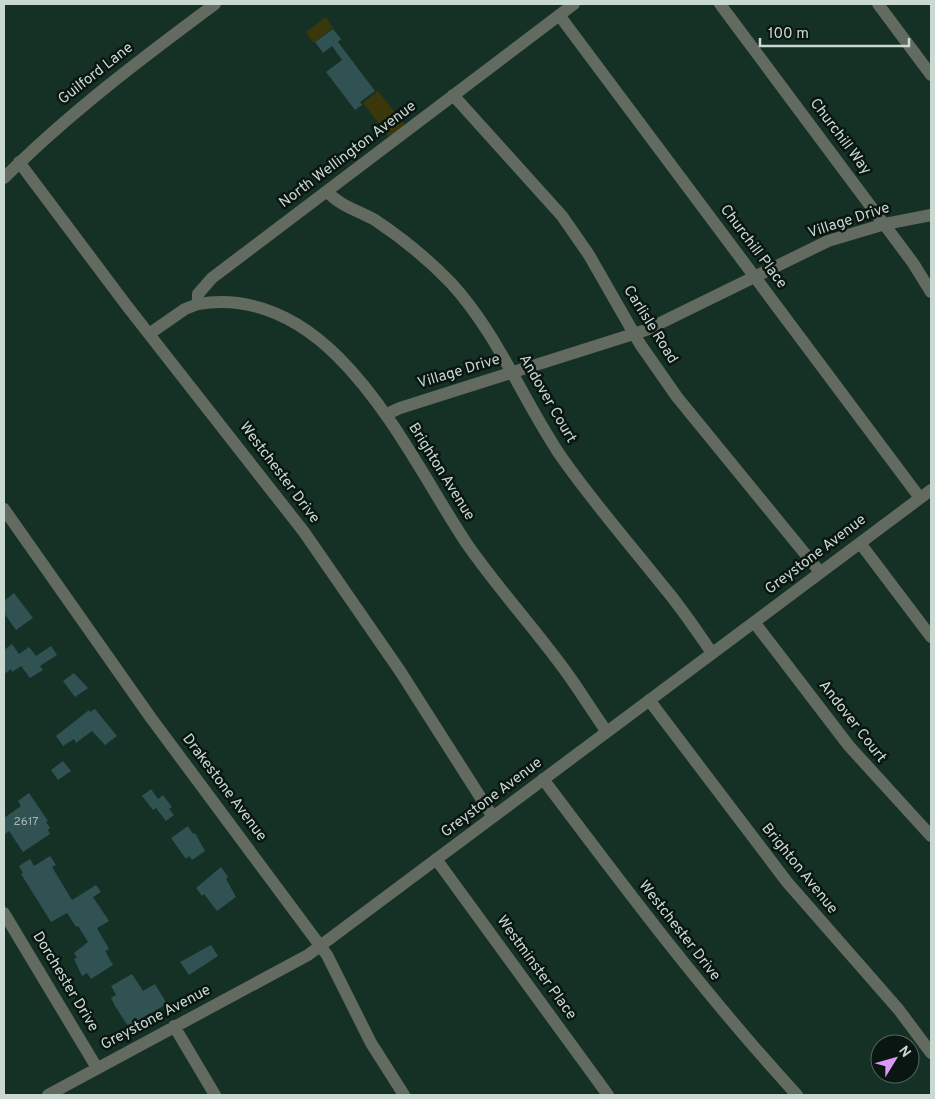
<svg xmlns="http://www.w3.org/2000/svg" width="935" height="1099" font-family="Overpass,sans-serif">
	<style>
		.green { fill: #3a380b }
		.building { fill: #305252 }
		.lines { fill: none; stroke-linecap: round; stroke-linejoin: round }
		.minor { stroke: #636a60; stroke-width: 12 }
		.labels { text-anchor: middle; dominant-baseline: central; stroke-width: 5; stroke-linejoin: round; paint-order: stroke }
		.number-label { font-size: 12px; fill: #a3b7b1 }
		.street-label { font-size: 15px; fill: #c9d9d1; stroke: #0a1611 }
	</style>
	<rect width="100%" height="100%" fill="#153126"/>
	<path class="green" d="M326 17 333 28 313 43 306 32Z
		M378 91 405 125 390 138 363 103Z"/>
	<path class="building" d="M333 29 341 39 338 42 375 91 360 102 362 105 355 110 326 72 342 60 332 46 323 53 315 42Z
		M14 593 33 618 16 630 4 613V601Z
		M12 644 19 654 29 647 36 656 51 646 57 655 40 666 43 670 30 678 21 666 12 672 11 669 4 674V650Z
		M74 673 88 688 75 697 63 681Z
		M95 709 117 736 105 745 92 731 76 743 74 739 63 746 56 736 89 710 90 712Z
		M63 761 71 771 58 780 51 770Z
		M151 789 158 799 163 795 172 807 169 809 174 815 166 821 156 808 153 810 142 796Z
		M29 793 48 821 46 822 50 828 48 830 50 834 23 852 9 831 4 835V818L21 806 18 801Z
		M188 826 193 834 195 833 205 851 192 860 189 856 186 859 171 838Z
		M50 856 56 865 52 867 72 900 96 885 101 892 93 897 109 921 97 928 109 949 105 951 113 965 91 979 87 973 82 976 74 959 77 958 74 953 88 942 78 926 76 927 67 913 51 922 21 874 23 873 19 866 30 859 34 866Z
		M221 867 228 877 226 879 236 897 217 911 204 894 202 896 196 888Z
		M211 945 218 956 189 975 180 962Z
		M132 974 143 991 155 984 167 1004 128 1026 115 1006 111 998 116 995 111 986Z"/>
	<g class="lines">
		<path class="minor" d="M720 4 913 263 931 292
			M878 4 931 75
			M559 15 920 498
			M453 95 562 216 589 255 640 344 677 397 820 572
			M19 162 127 306 304 532 400 671 493 817
			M4 178C69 113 141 59 215 4
			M327 191C338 205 359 211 375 220 402 238 428 259 451 283 497 333 522 398 560 455 592 501 628 542 663 586 681 607 696 630 712 653
			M198 304C334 282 406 453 467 544 499 590 537 631 569 676 582 694 594 714 607 732
			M149 334 185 309 198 304V294L212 278 574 4
			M387 414 400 408 646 330 828 241 885 224 931 215
			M4 509 151 718 327 955 371 1043 404 1095
			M860 543 931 637
			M754 622 849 746 931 836
			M649 700 787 882 899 1010 931 1053
			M543 779C625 888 705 995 797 1095
			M436 859 608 1095
			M4 913 97 1068
			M174 1026 215 1095
			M48 1095 308 955 931 490"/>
	</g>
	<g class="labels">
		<g class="number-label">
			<text x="26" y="822">2617</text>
		</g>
		<g class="street-label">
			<text transform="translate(96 74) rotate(-38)">Guilford Lane</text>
			<text transform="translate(840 137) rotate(53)">Churchill Way</text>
			<text transform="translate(348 155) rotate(-37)">North Wellington Avenue</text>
			<text transform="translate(849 221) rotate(-18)">Village Drive</text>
			<text transform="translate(753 247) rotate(53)">Churchill Place</text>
			<text transform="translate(650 325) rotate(58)">Carlisle Road</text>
			<text transform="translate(459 372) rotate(-17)">Village Drive</text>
			<text transform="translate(547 399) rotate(60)">Andover Court</text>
			<text transform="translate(441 472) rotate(58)">Brighton Avenue</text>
			<text transform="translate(279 473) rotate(53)">Westchester Drive</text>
			<text transform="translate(816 555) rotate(-37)">Greystone Avenue</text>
			<text transform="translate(852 722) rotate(52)">Andover Court</text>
			<text transform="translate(224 788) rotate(53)">Drakestone Avenue</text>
			<text transform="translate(492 798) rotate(-37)">Greystone Avenue</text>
			<text transform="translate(799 869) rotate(51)">Brighton Avenue</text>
			<text transform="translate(679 931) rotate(52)">Westchester Drive</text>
			<text transform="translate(536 968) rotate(54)">Westminster Place</text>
			<text transform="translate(65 982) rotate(59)">Dorchester Drive</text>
			<text transform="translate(156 1018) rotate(-28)">Greystone Avenue</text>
		</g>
	</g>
	<rect width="935" height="1099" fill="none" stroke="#c9d9d1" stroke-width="10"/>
	<g transform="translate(895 1059) rotate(53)"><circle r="24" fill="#0a1611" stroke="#56645e"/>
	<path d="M0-4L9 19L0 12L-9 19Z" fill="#db99f5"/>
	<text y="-8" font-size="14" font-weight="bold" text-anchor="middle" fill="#c9d9d1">N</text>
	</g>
	<path d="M760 38v8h149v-8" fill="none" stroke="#c9d9d1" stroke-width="2.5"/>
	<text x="768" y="38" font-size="15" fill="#c9d9d1" stroke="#0a1611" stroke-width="4" paint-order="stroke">100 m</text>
</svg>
